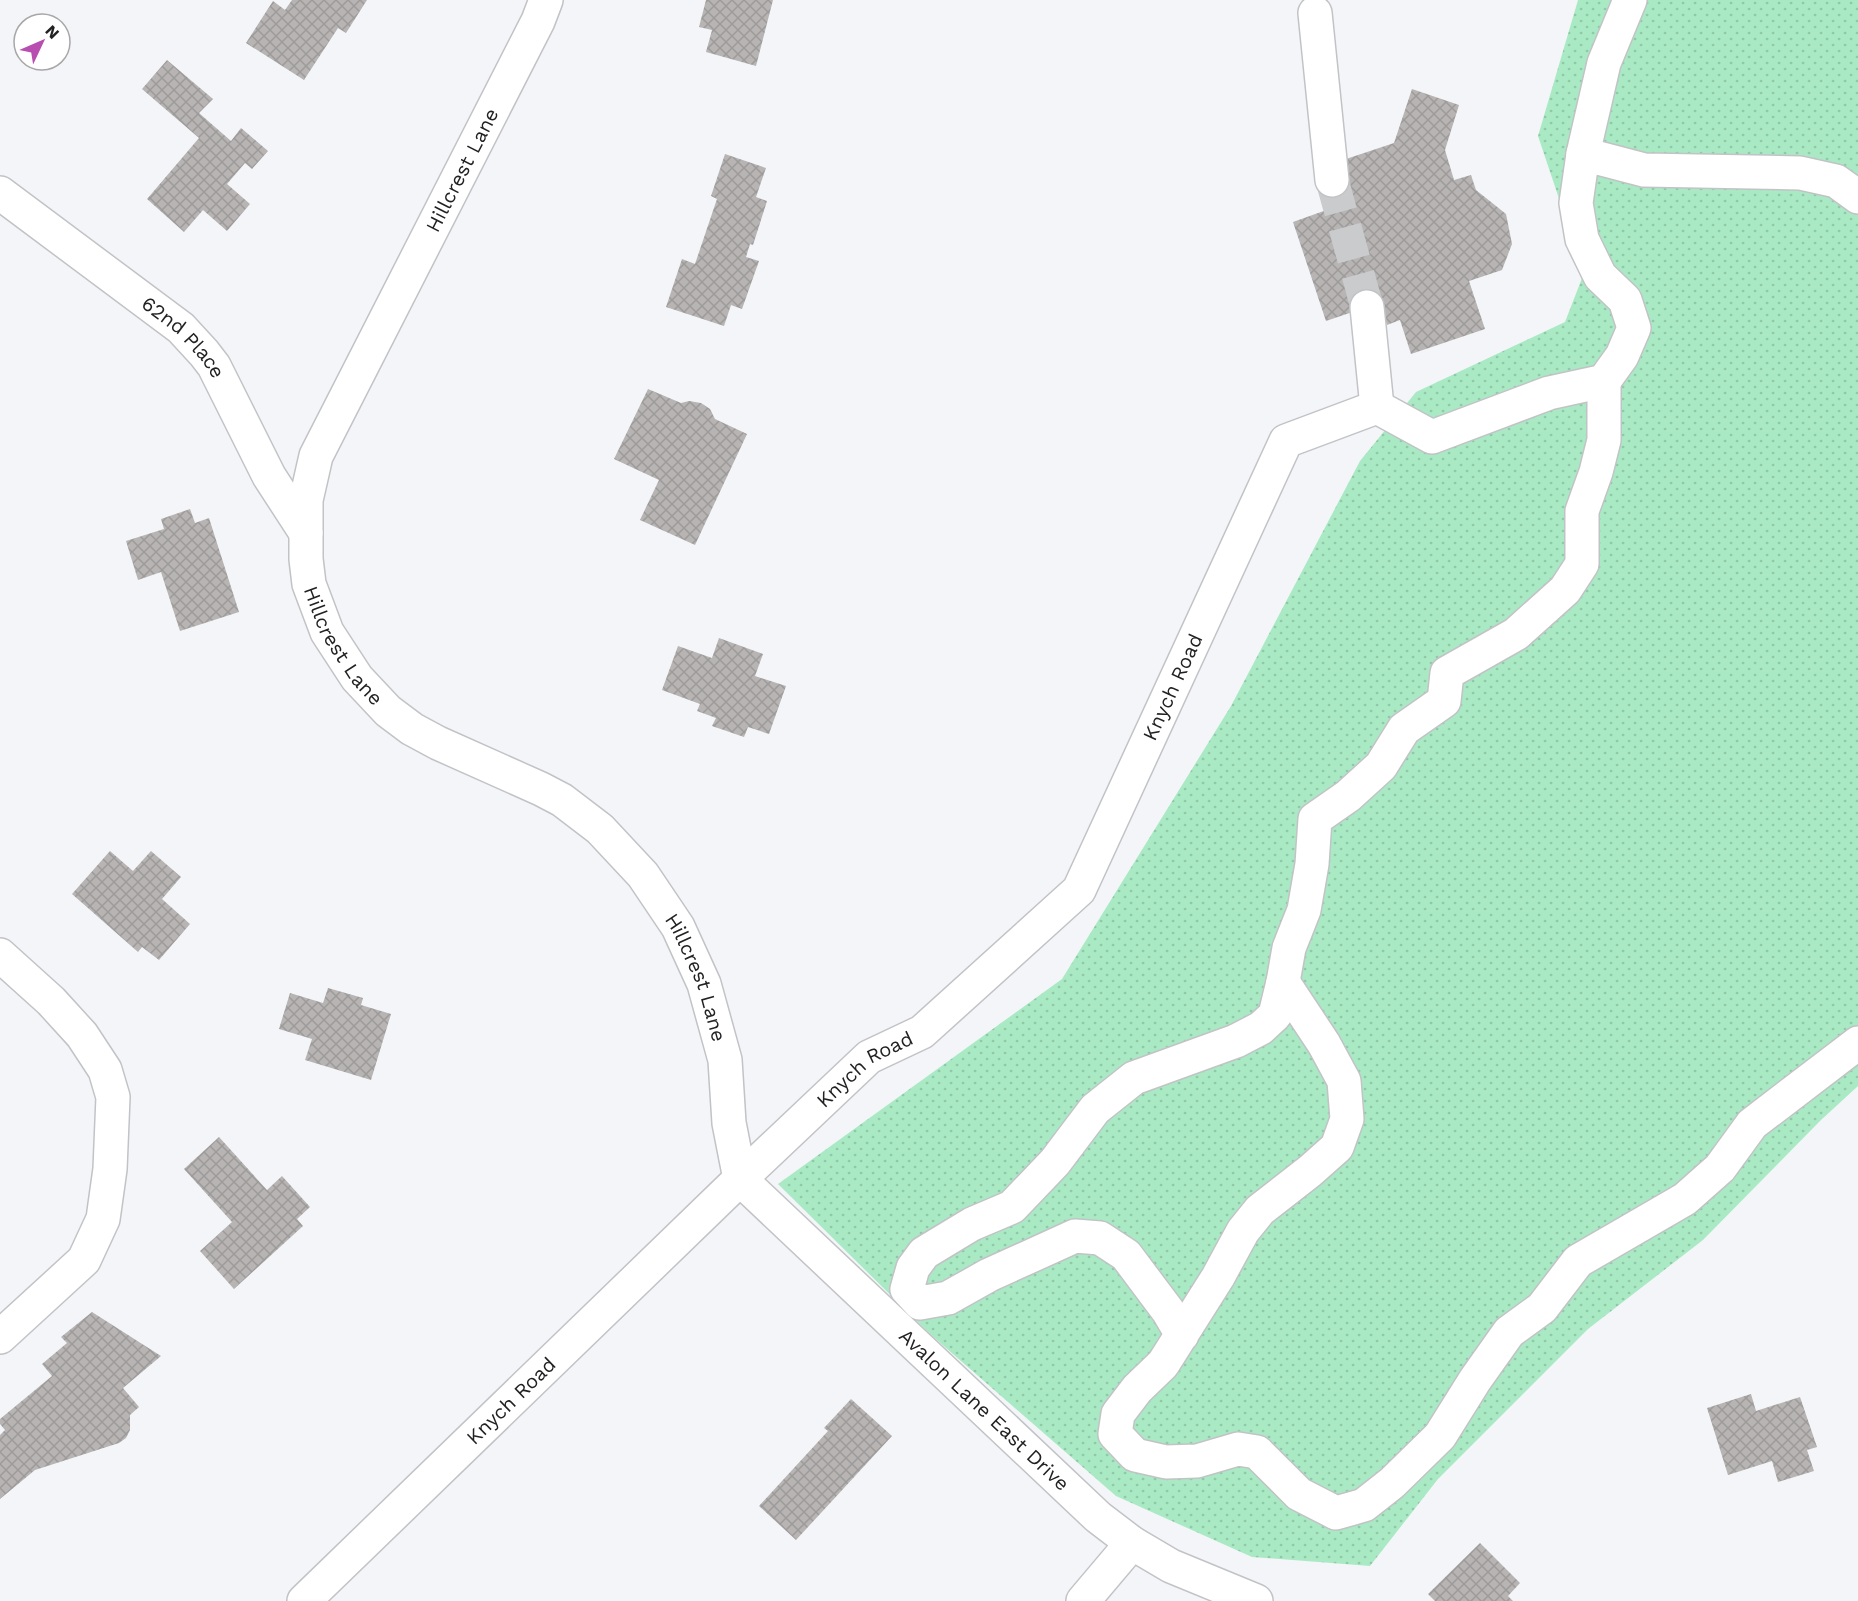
<svg xmlns="http://www.w3.org/2000/svg" width="1858" height="1601" font-family="'Work Sans',sans-serif">
	<style>
		.grass { fill: url(#grass-dots) }
		.building { fill: url(#building-cross-hatch) }
		.lines { fill: none; stroke-linecap: round; stroke-linejoin: round }
		.minor-tunnel { stroke: #cacbcd; stroke-width: 33; stroke-dasharray: 33 16; stroke-linecap: butt }
		.minor-casing { stroke: #c2c3c6; stroke-width: 36 }
		.minor { stroke: #fff; stroke-width: 33 }
		.labels { text-anchor: middle; dominant-baseline: central; stroke-width: 4.5; stroke-linejoin: round; paint-order: stroke }
		.street-label { font-size: 20px; fill: #222223; stroke: #fff }
	</style>
	<defs>
		<pattern id="grass-dots" width="8" height="8" patternUnits="userSpaceOnUse" patternTransform="scale(1.5)"><rect width="8" height="8" fill="#a9eac4"/><path d="M2 2h.1M6 6h.1" fill="none" stroke="#91c8a8" stroke-width="1.8" stroke-linecap="round"/></pattern>
		<pattern id="building-cross-hatch" width="8" height="8" patternUnits="userSpaceOnUse" patternTransform="scale(1.5)"><rect width="8" height="8" fill="#b7b4b3"/><path d="M0 0l8 8M0 8l8-8" fill="none" stroke="#9d9a9a"/></pattern>
	</defs>
	<rect width="100%" height="100%" fill="#f4f5f8"/>
	<path class="grass" d="M1578 0H1858V1086L1821 1120 1703 1240 1588 1329 1438 1479 1370 1566 1252 1557 1116 1496 930 1334 778 1184 1062 979 1231 706 1360 461 1416 392 1565 322 1584 273 1538 136Z"/>
	<path class="building" d="M292 0H367L346 33 338 28 304 80 246 43 273 1 285 10Z
		M706 0H773L756 66 706 52 712 30 699 27Z
		M167 60 213 99 199 113 231 141 241 128 268 151 252 169 245 163 227 184 250 204 227 231 203 210 184 232 147 199 199 138 142 89Z
		M1412 89 1459 105 1445 150 1454 180 1471 175 1476 190 1506 214 1512 244 1502 270 1469 281 1485 329 1411 354 1400 320 1387 325 1379 303 1326 321 1293 222 1332 208 1323 183 1340 161 1394 143Z
		M725 154 766 168 756 197 767 201 753 245 750 244 746 257 759 261 742 309 731 305 724 326 666 307 682 259 695 264 717 199 711 196Z
		M648 389 681 403 689 401 701 403 710 409 715 419 747 434 695 545 640 520 659 480 614 459Z
		M190 509 195 523 209 518 239 612 180 631 161 572 138 580 126 541 164 529 161 519Z
		M719 638 763 654 755 676 786 686 769 734 748 727 744 737 712 726 716 718 697 711 700 704 662 690 678 646 712 658Z
		M110 851 133 871 151 851 181 877 162 899 190 924 159 960 142 947 138 952 72 894Z
		M328 988 363 998 361 1005 391 1014 371 1080 305 1060 312 1039 279 1029 290 993 323 1003Z
		M219 1137 267 1190 282 1176 310 1207 297 1219 303 1226 234 1289 200 1251 232 1222 184 1169Z
		M92 1312 161 1356 123 1388 139 1407 130 1415V1430L126 1438 119 1443 35 1470 0 1499V1435L5 1430 0 1424V1419L52 1376 42 1364 67 1343 61 1337Z
		M1751 1394 1756 1411 1800 1397 1817 1447 1807 1450 1814 1471 1778 1482 1772 1461 1728 1475 1707 1408Z
		M851 1399 892 1436 796 1540 759 1506 828 1431 824 1428Z
		M1480 1543 1520 1583 1508 1596 1513 1601H1435L1428 1594Z"/>
	<g class="lines">
		<path class="minor-tunnel" d="M1332 180 1367 307"/>
		<g class="minor-casing">
			<g id="minor">
				<path id="s1" d="M546 0 538 21 316 456 306 500V559L309 584 327 632 357 678 388 711 412 729 438 743 541 789 562 800 600 829 643 875 678 927 704 984 725 1060 729 1123 740 1179"/>
				<path d="M1315 13 1332 180"/>
				<path d="M1583 154 1604 63 1630 0"/>
				<path id="s2" d="M0 193 181 328 204 353 214 366 269 476 306 533"/>
				<path d="M1367 307 1377 407"/>
				<path d="M0 955 51 1001 82 1035 105 1070 113 1097 110 1169 103 1219 84 1260 0 1337"/>
				<path d="M1283 982 1289 948 1304 910 1312 864 1315 819 1348 796 1381 766 1404 729 1444 701 1447 673 1516 634 1565 590 1582 564V511L1596 472 1604 440V381"/>
				<path id="s3" d="M740 1179 1098 1517 1132 1543 1171 1566 1256 1601"/>
				<path d="M1182 1335 1168 1311 1126 1255 1100 1238 1075 1236 989 1275 948 1298 920 1303 907 1289 913 1268 924 1253 972 1224 1012 1207 1055 1162 1095 1109 1134 1078 1236 1041 1261 1028 1275 1015 1283 982 1324 1044 1344 1081 1347 1119 1337 1147 1310 1171 1260 1210 1243 1231 1218 1277 1163 1364 1137 1389 1118 1414 1115 1434 1135 1455 1166 1462 1197 1461 1238 1449 1257 1452 1299 1494 1336 1513 1364 1505 1392 1483 1440 1436 1475 1380 1509 1332 1542 1308 1578 1261 1685 1199 1720 1168 1752 1124 1858 1043"/>
				<path id="s4" d="M304 1601 740 1179 869 1057 922 1032 1079 890 1286 441 1377 407 1432 437 1549 393 1604 381 1622 356 1634 328 1625 300 1600 276 1582 239 1576 203 1583 154 1644 170 1800 173 1836 181 1858 197"/>
				<path d="M1083 1601 1132 1543"/>
			</g>
		</g>
		<use href="#minor" class="minor"/>
	</g>
	<g class="labels">
		<g class="street-label">
			<text transform="translate(462 170) rotate(-63)">Hillcrest Lane</text>
			<text stroke="none"><textPath href="#s2" startOffset="234">62nd Place</textPath></text>
			<text stroke="none"><textPath href="#s1" startOffset="711">Hillcrest Lane</textPath></text>
			<text stroke="none"><textPath href="#s4" startOffset="1278">Knych Road</textPath></text>
			<text stroke="none"><textPath href="#s1" startOffset="1215">Hillcrest Lane</textPath></text>
			<text stroke="none"><textPath href="#s4" startOffset="774">Knych Road</textPath></text>
			<text stroke="none"><textPath href="#s4" startOffset="288">Knych Road</textPath></text>
			<text stroke="none"><textPath href="#s3" startOffset="336">Avalon Lane East Drive</textPath></text>
		</g>
	</g>
	<g transform="translate(42 42) rotate(46)"><circle r="28" fill="#ffffff" stroke="#a7a7a7" stroke-width="1.5"/>
	<path d="M0-4.5L10 22L0 15L-10 22Z" fill="#b74eb0"/>
	<text y="-9" font-size="16" font-weight="bold" text-anchor="middle" fill="#222223">N</text>
	</g>
</svg>
